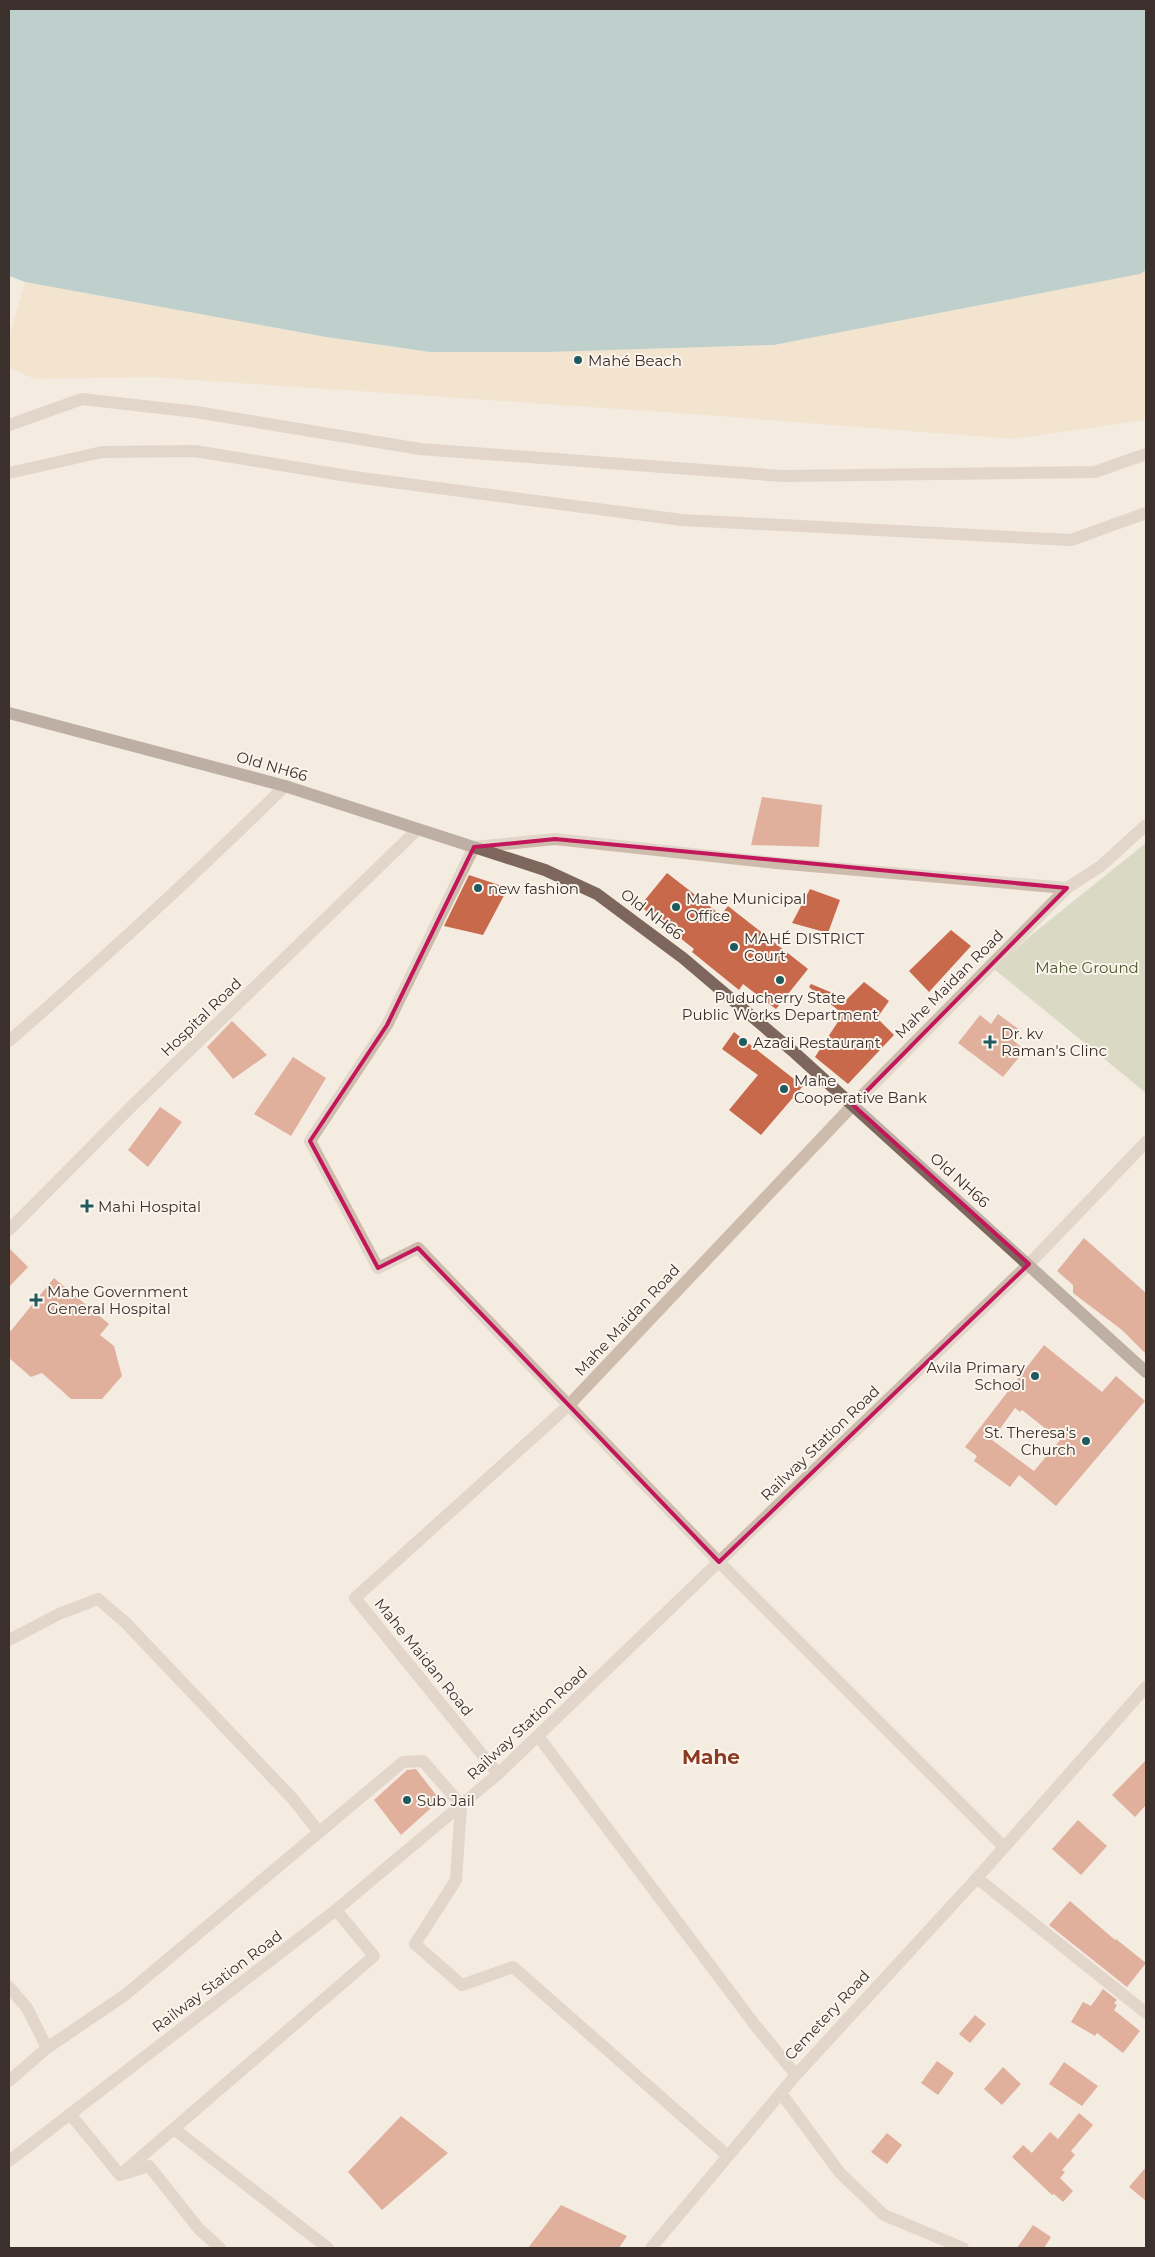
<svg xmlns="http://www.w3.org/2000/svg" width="1155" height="2257" font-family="Montserrat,sans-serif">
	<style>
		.green { fill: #b8c4a0 }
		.sand { fill: #efdcb8 }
		.water { fill: #7fb0b2 }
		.building { fill: #c8694b; fill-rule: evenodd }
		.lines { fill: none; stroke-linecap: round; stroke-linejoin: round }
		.minor { stroke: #cdbbac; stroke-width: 12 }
		.tertiary { stroke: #cdbbac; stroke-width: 12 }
		.primary { stroke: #7d675c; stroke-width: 12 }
		.marked { fill: none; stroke: #c2185b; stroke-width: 4; stroke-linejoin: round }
		.poi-dot { fill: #1f5a5e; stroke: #fbf5ee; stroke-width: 2 }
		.labels { text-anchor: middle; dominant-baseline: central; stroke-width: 4; stroke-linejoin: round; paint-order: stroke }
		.poi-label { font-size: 15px; fill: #3b302b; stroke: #fbf5ee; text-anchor: start }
		.street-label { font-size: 15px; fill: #3b302b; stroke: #fbf5ee }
		.park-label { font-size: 15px; fill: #4a5a2e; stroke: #fbf5ee }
		.district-label { font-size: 20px; font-weight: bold; fill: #8c3b22; stroke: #fbf5ee }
	</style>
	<rect width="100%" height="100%" fill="#f4ebe1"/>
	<path class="green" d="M1146 843V1093L994 969 1030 936Z"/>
	<path class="sand" d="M1146 270V420L1012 439 706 415 150 377 35 379 9 368V337L25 282 326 337 430 352H548L774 345 1140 274Z"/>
	<path class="water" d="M9 9H1146V270L1140 274 774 345 548 352H430L326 337 25 282 9 276Z"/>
	<path class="building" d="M762 797 822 805 819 847 751 845Z
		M667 873 721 915 728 906 808 969 776 1009 743 984 739 990 692 952 694 949 640 906Z
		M469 875 508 888 483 935 444 926Z
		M810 889 840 900 828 933 792 923Z
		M951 930 971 946 929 992 909 971Z
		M864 982 889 1001 877 1018 894 1035 848 1084 815 1057 843 1014 809 987 811 984 847 999Z
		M998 1014 1021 1031 1014 1041 1025 1050 1003 1077 958 1043 980 1015 991 1024Z
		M232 1021 267 1055 233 1079 207 1047Z
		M734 1032 803 1086 761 1135 729 1110 758 1075 722 1049Z
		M293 1057 326 1078 291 1136 254 1114Z
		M160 1107 182 1122 148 1167 128 1150Z
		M1084 1238 1146 1293V1354L1122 1330 1073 1293V1285L1057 1271Z
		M9 1248 28 1267 9 1287Z
		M54 1278 109 1324 100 1335 114 1346 122 1376 102 1399H71L42 1373 31 1377 9 1358V1333Z
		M1044 1345 1102 1392 1116 1376 1145 1401 1056 1506 1019 1475 1010 1487 974 1461 977 1456 965 1447ZM1015 1408 1020 1412 1022 1410 1060 1440 1034 1471 992 1440Z
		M1146 1760V1805L1135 1817 1112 1795Z
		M416 1769 440 1800 401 1835 374 1800 407 1770Z
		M1078 1820 1107 1846 1081 1875 1052 1849Z
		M1070 1901 1115 1940 1116 1939 1146 1963 1127 1987 1049 1925Z
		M1103 1989 1117 2000 1114 2003 1117 2005 1114 2010 1140 2031 1123 2053 1097 2033 1095 2036 1071 2022 1083 2002 1091 2006Z
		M975 2015 986 2024 970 2043 959 2034Z
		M937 2061 954 2073 938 2095 921 2083Z
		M1064 2062 1098 2086 1082 2106 1049 2084Z
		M1003 2067 1021 2084 1002 2105 984 2089Z
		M1079 2113 1093 2125 1071 2151 1075 2155 1062 2170 1065 2172 1060 2178 1073 2191 1063 2202 1054 2194 1052 2195 1012 2157 1023 2145 1032 2153 1050 2132 1058 2139Z
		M401 2116 448 2153 382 2210 348 2172Z
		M887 2133 902 2145 887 2164 871 2152Z
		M1146 2167V2201L1129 2187Z
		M561 2205 627 2236 619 2248H528Z
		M1033 2225 1051 2237 1044 2248H1017Z"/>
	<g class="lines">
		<path class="minor" d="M9 425 82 399 196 412 420 449 783 476 1095 472 1146 454
			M9 473 102 452 195 451 354 477 682 520 1071 540 1146 513
			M9 1041C103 959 196 874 285 786
			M9 1230 132 1106 418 829
			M1029 1264 1146 1142
			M9 1640 59 1614 98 1599 125 1622 292 1798 319 1832
			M538 1736 755 2025 796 2075 977 1878 1146 1687
			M498 1774 355 1598 568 1406 853 1105 1067 888 1101 866 1146 825
			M1004 1847 719 1562 418 1248 378 1268 310 1141 387 1025 474 847 555 839 776 863 1067 888
			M977 1878 1146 2013
			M9 1987 27 2008 47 2048
			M9 2081 47 2048 125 1995 403 1762 423 1761 461 1805 456 1880 415 1944 462 1985 513 1967 728 2156
			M781 2093 840 2173 884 2215 963 2248
			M70 2114 120 2175 149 2166 199 2229 220 2248
			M174 2129 328 2248
			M120 2175 374 1956 336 1910
			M651 2248 796 2075"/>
		<path class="tertiary" d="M9 2161 336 1910 498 1774 1029 1264"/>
		<path class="primary" d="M9 713 285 786 545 870 597 894 683 958 795 1053 1146 1372"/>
	</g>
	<path d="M0 0H1155V2257H0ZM555 839 1067 888 853 1105 1029 1264 719 1562 418 1248 378 1268 310 1141 387 1025 474 847Z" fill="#f4ebe1" fill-opacity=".55" fill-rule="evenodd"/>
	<path class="marked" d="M555 839 1067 888 853 1105 1029 1264 719 1562 418 1248 378 1268 310 1141 387 1025 474 847Z"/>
	<g class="poi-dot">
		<circle cx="578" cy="360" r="5"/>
		<circle cx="478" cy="888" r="5"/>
		<circle cx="676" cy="907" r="5"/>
		<circle cx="734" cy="947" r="5"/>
		<circle cx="780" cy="980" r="5"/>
		<circle cx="743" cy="1042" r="5"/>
		<path d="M987.5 1034.5h5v5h5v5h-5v5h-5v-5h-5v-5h5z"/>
		<circle cx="784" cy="1089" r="5"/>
		<path d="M84.5 1198.5h5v5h5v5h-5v5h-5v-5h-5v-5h5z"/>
		<path d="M33.5 1292.5h5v5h5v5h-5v5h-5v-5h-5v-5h5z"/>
		<circle cx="1035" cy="1376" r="5"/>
		<circle cx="1086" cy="1441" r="5"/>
		<circle cx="407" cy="1800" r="5"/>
	</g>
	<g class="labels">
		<g class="poi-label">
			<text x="588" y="360">Mahé Beach</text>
			<text x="488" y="888">new fashion</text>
			<text x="686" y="898">Mahe Municipal<tspan x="686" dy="17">Office</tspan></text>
			<text x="744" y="938">MAHÉ DISTRICT<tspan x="744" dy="17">Court</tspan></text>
			<text x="780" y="997" text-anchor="middle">Puducherry State<tspan x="780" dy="17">Public Works Department</tspan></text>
			<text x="1001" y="1033">Dr. kv<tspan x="1001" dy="17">Raman's Clinc</tspan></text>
			<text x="753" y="1042">Azadi Restaurant</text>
			<text x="794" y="1080">Mahe<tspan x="794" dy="17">Cooperative Bank</tspan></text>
			<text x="98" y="1206">Mahi Hospital</text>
			<text x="47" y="1291">Mahe Government<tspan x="47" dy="17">General Hospital</tspan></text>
			<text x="1025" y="1367" text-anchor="end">Avila Primary<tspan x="1025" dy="17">School</tspan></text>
			<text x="1076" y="1432" text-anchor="end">St. Theresa's<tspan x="1076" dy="17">Church</tspan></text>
			<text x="417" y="1800">Sub Jail</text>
		</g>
		<g class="street-label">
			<text transform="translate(272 766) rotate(16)">Old NH66</text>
			<text transform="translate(652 914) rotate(37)">Old NH66</text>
			<text transform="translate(949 984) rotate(-45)">Mahe Maidan Road</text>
			<text transform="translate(201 1017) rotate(-44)">Hospital Road</text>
			<text transform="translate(960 1180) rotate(42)">Old NH66</text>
			<text transform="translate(627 1320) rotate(-47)">Mahe Maidan Road</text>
			<text transform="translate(820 1443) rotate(-44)">Railway Station Road</text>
			<text transform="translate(424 1657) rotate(51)">Mahe Maidan Road</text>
			<text transform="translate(527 1723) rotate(-43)">Railway Station Road</text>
			<text transform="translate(217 1981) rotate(-37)">Railway Station Road</text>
			<text transform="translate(827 2015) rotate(-47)">Cemetery Road</text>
		</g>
		<g class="park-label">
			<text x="1087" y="967">Mahe Ground</text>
		</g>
		<g class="district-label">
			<text x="711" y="1757">Mahe</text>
		</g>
	</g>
	<rect width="1155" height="2257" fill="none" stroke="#3b302b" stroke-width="20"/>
</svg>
